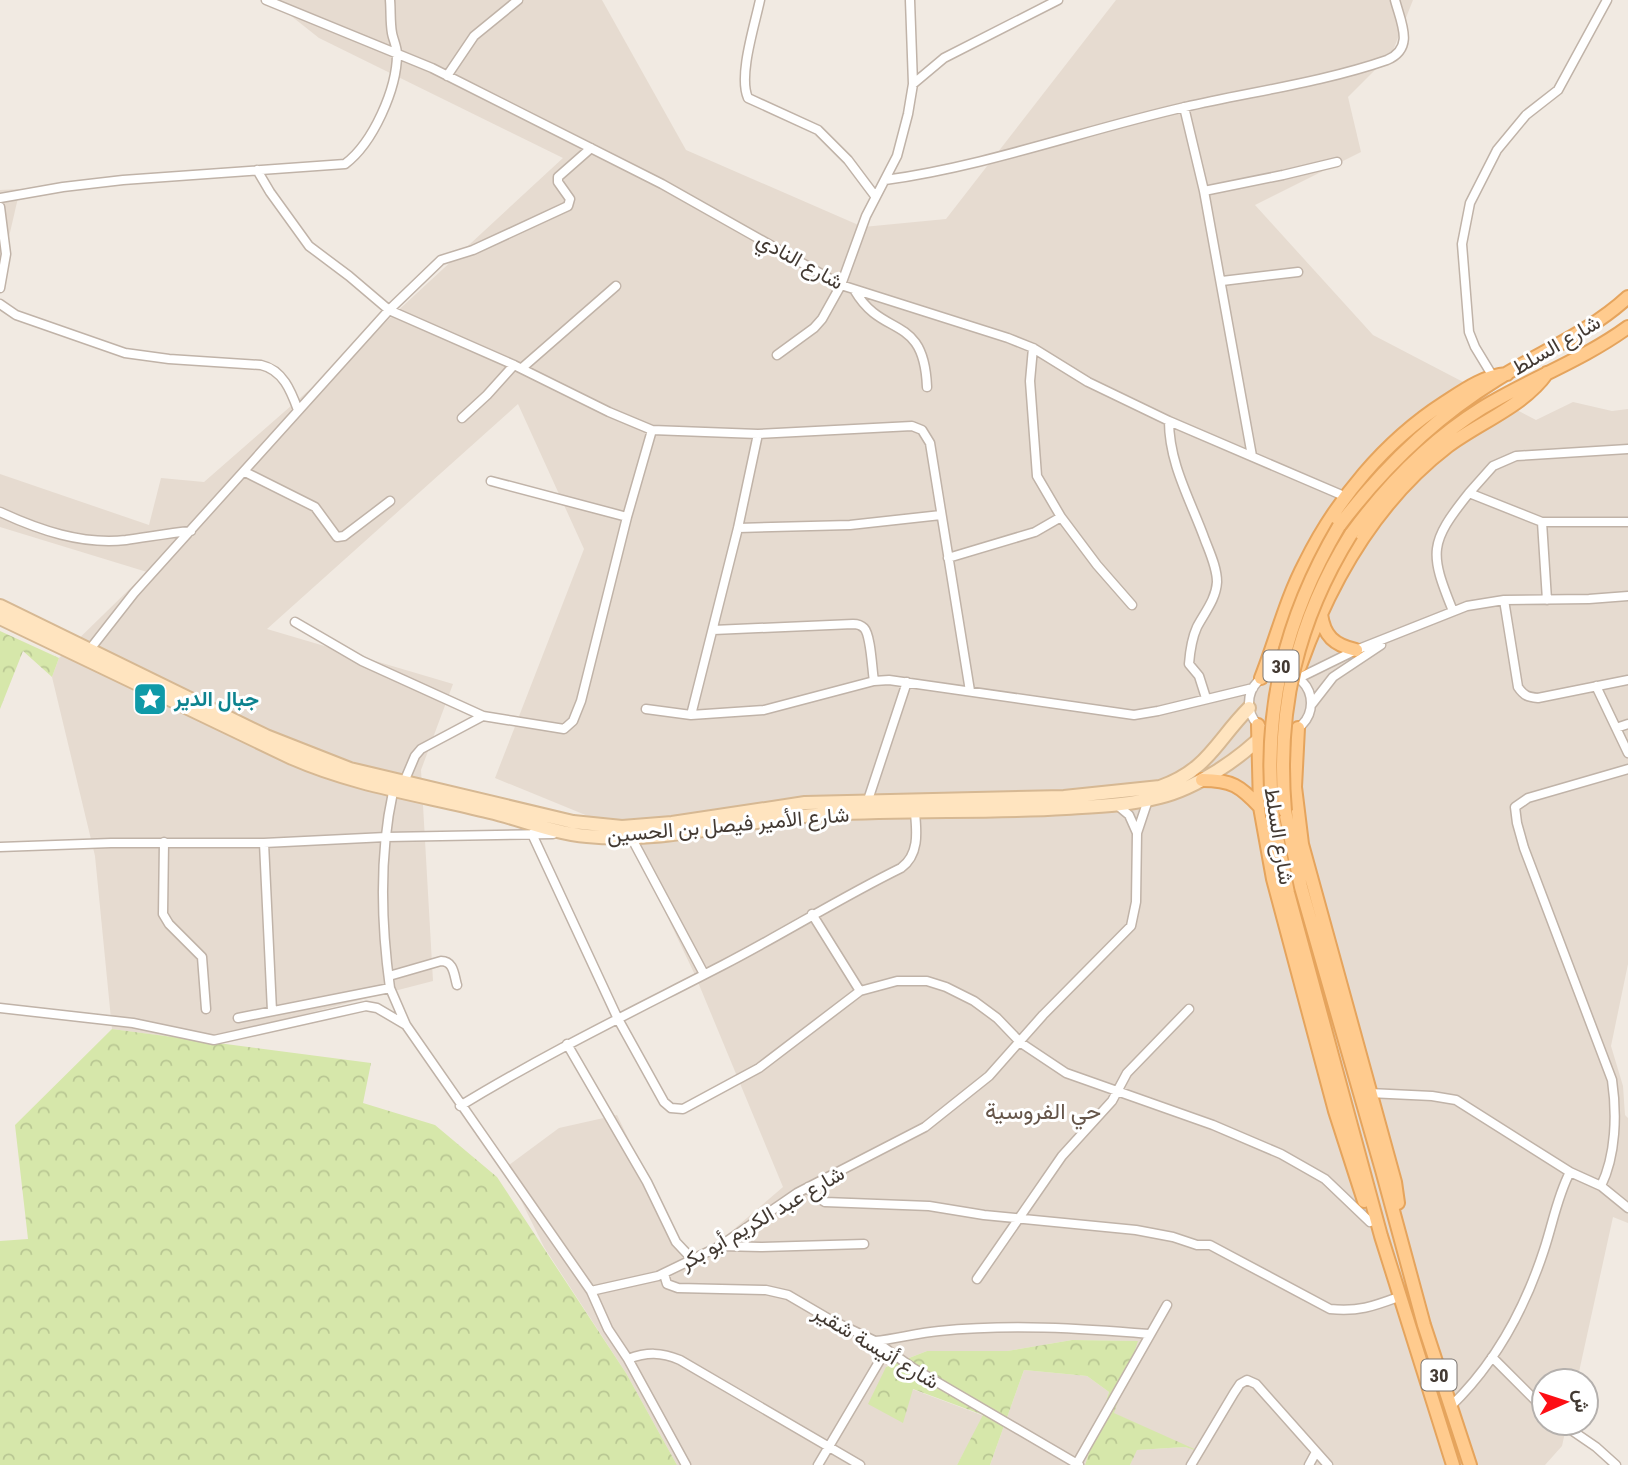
<svg xmlns="http://www.w3.org/2000/svg" width="1628" height="1465" font-family="'Roboto Condensed',Vazirmatn,sans-serif">
	<style>
		.residential { fill: #e6dbd0 }
		.forest { fill: url(#forest-crowns) }
		.lines { fill: none; stroke-linecap: round; stroke-linejoin: round }
		.street-casing { stroke: #c0b3a8; stroke-width: 11 }
		.secondary-casing { stroke: #d6b893; stroke-width: 16 }
		.primary-casing { stroke: #e5a45d; stroke-width: 16 }
		.street { stroke: #fff; stroke-width: 8 }
		.secondary { stroke: #ffe4bf; stroke-width: 12 }
		.primary { stroke: #ffcb8e; stroke-width: 12 }
		.primary-bridge-casing { stroke: #e5a45d; stroke-width: 16; stroke-linecap: butt }
		.primary-bridge { stroke: #ffcb8e; stroke-width: 12 }
		.labels { text-anchor: middle; dominant-baseline: central; stroke-width: 6; stroke-linejoin: round; paint-order: stroke }
		.shield { fill: #fff; stroke: #7b7570; stroke-width: 2 }
		.shield-label { font-size: 19px; font-weight: bold; fill: #433a33 }
		.street-label { font-size: 21px; fill: #433a33; stroke: #fff }
		.culture-label { font-size: 21px; font-weight: bold; fill: #0d838f; stroke: #fff; text-anchor: start }
		.neighbourhood-label { font-size: 23px; fill: #66564a; stroke: #fff }
	</style>
	<defs>
		<pattern id="forest-crowns" width="20" height="18" patternUnits="userSpaceOnUse" patternTransform="scale(1.75)"><rect width="20" height="18" fill="#d6e7aa"/><path d="M2 6a3 3 0 1 1 6 0M12 15a3 3 0 1 1 6 0" fill="none" stroke="#b9c793"/></pattern>
	</defs>
	<rect width="100%" height="100%" fill="#f1eae2"/>
	<path class="residential" d="M271 0H602L686 150 863 227 946 219 1116 0H1413L1392 53 1348 97 1361 152 1255 205 1373 335 1536 420 1573 402 1612 411 1628 409V964L1611 1046 1623 1086 1625 1115 1628 1118V1223L1613 1217 1577 1381H1544V1423H1567L1562 1446 1545 1465H1130L1136 1450 1185 1447 1192 1449 1113 1413 1137 1341 1072 1340 1007 1351H927L886 1367 902 1422 912 1389 984 1416 957 1465H677L626 1373 544 1247 505 1168 559 1128 617 1115 690 1267 783 1187 695 975 627 832 495 778 584 549 518 404 267 629 453 684 421 770 433 981 201 1041 112 1029 95 856 52 677 59 658 147 572 0 527V474L149 525 161 478 204 482 364 342 563 158 319 38Z
		M20 189 0 276V190Z
		M1024 1370 1087 1376 1109 1392 1085 1465H990Z"/>
	<path class="forest" d="M0 631 59 658 52 677 23 651 0 709Z
		M112 1029 371 1063 363 1103 435 1125 497 1177 626 1373 677 1465H0V1241L28 1239 15 1125Z
		M1072 1340 1138 1341 1114 1413 1201 1452 1185 1447 1137 1450 1130 1465H1085L1109 1392 1087 1376 1024 1370 990 1465H957L983 1415 913 1389 903 1423 868 1404 886 1367 927 1351H1007Z"/>
	<g class="lines">
		<g class="street-casing">
			<path id="street" d="M266 0 432 68 662 184 841 285 1008 338 1033 348 1088 382 1169 421 1344 496
				M760 0C755 24 738 76 748 98L818 130 848 160 875 196
				M910 0 913 84
				M447 76 474 36 518 0
				M1184 107 1204 191 1252 456
				M257 170 270 192 309 246 349 276 389 310 441 260 473 250 568 206 570 199 558 182V177L591 148
				M885 180C987 166 1084 130 1185 107 1250 92 1324 82 1387 60 1415 48 1401 23 1395 0
				M1204 191 1283 175 1337 162
				M0 198 63 187 123 180 345 164C373 143 397 89 397 54 397 47 393 39 392 33 390 22 391 11 390 0
				M0 207 6 254 0 288
				M1222 281 1298 272
				M855 291C883 339 924 313 927 387
				M0 304 16 315 125 353 169 359 261 365C283 370 291 391 298 410
				M777 355 814 328 822 319 841 285 866 216 897 156 908 114 913 84 944 58 1058 0
				M522 368 616 286
				M1492 375 1475 347 1469 332 1462 244 1470 203 1497 150 1526 115 1558 90 1607 0
				M462 418 487 395 514 365
				M1169 421C1169 464 1191 501 1205 540 1210 553 1217 568 1217 582 1216 599 1205 612 1197 627 1192 638 1190 651 1189 664L1199 676 1206 698
				M245 472 315 507 337 537 344 536 390 501
				M491 481 627 517
				M0 512C39 530 82 545 126 540 148 537 169 533 191 531
				M1061 517 1097 565 1132 605
				M1542 522H1628
				M738 528 850 525 941 515
				M948 558 1035 532 1061 517 1037 476 1030 381 1033 348
				M1504 600 1518 687C1524 696 1528 697 1538 698L1628 680
				M1547 600 1542 522 1469 493 1493 466 1516 456 1628 449
				M1453 611C1429 552 1429 543 1469 493
				M295 622 362 661 483 716 564 729 573 721 581 701 627 517 652 430
				M713 630 853 624C858 624 861 625 864 628 871 635 872 670 874 681
				M87 653 134 593 389 310 514 365 609 412 652 430 758 434 912 426 922 430 930 443 970 691
				M1249 703a31 31 0 1 1 62 0a31 31 0 1 1-62 0Z
				M1299 678 1356 650 1467 606 1504 600 1589 599 1628 596
				M1596 686 1628 753
				M1312 704 1333 677 1381 645
				M646 709 691 715 764 710 874 681 889 680 1134 715 1158 711 1253 688
				M691 715 738 528 758 434
				M1616 728 1628 724
				M404 782 415 756 421 749 483 716
				M1117 805 1129 815 1137 833
				M866 806 907 682
				M532 834 618 1019 664 1102 671 1108 683 1109 759 1068 860 991 897 981H927L946 987 974 1001 997 1018 1021 1043 1066 1073 1213 1125 1281 1154 1325 1179 1370 1222
				M631 837 704 974
				M164 842 163 914 169 924 202 957 206 1009
				M264 843 272 1011
				M0 847 111 843H264L386 837 553 834
				M812 914 860 991
				M389 976 441 961C454 961 454 975 457 985
				M390 988 406 1025 591 1291
				M0 1008 133 1023 214 1040 366 1006 377 1008 406 1025
				M238 1018 390 988C381 923 379 856 393 792
				M567 1044 647 1182 676 1242 693 1260
				M1369 1093 1432 1096 1456 1100 1570 1172
				M460 1106C545 1054 634 1011 723 965 783 934 840 898 901 868 919 855 917 833 915 813
				M1601 1186 1628 1208
				M808 1187 815 1196 825 1202 929 1206 984 1215 1136 1230 1173 1237 1197 1245H1210L1330 1309C1359 1312 1374 1306 1401 1296
				M720 1246 761 1247 864 1244
				M664 1274 667 1284 678 1288 766 1290 788 1295 829 1319 875 1341 913 1368 1079 1465
				M977 1279 1062 1156 1112 1101 1127 1073 1189 1009
				M875 1341C896 1339 917 1333 939 1331 1008 1324 1080 1328 1149 1334
				M1492 1357 1544 1409
				M628 1359 686 1465
				M1450 1407C1495 1364 1525 1308 1544 1250 1553 1223 1557 1197 1570 1172L1601 1186C1616 1155 1617 1114 1612 1080L1524 848 1517 823 1515 807 1528 798 1628 769
				M1561 1423 1596 1447 1616 1465
				M818 1465 886 1350
				M860 1465 680 1360C661 1352 647 1352 628 1359L608 1329 591 1291 658 1276 720 1246 797 1193 925 1127 989 1076 1043 1015 1131 926 1136 902 1137 833 1148 800
				M1076 1465 1167 1305
				M1191 1465 1234 1393 1240 1384 1247 1380 1256 1384 1328 1465
				M1309 1465 1316 1452"/>
		</g>
		<g class="secondary-casing">
			<path id="secondary" d="M0 606 266 736 350 769 573 822 622 827 672 823 805 803 1064 797 1160 787C1208 770 1216 741 1249 708
				M0 618 292 758C356 786 423 795 490 812 523 820 554 833 587 836 667 844 749 818 829 814 908 809 987 813 1066 808 1098 806 1129 805 1160 797 1197 788 1241 758 1267 731"/>
		</g>
		<g class="primary-casing">
			<path id="primary" d="M1339 526C1383 468 1433 419 1496 380 1540 352 1589 333 1628 297
				M1351 534C1387 485 1429 441 1482 408 1529 379 1583 360 1628 327
				M1321 614C1324 636 1334 645 1356 650
				M1300 666C1330 582 1376 501 1448 446 1480 422 1524 406 1547 373
				M1261 678C1276 640 1286 599 1305 563 1336 500 1385 441 1444 403 1464 390 1483 376 1507 374
				M1258 725 1260 807 1273 879 1335 1111 1364 1201
				M1298 728 1295 787 1302 844 1395 1182 1398 1203
				M1202 780C1232 780 1240 786 1260 807
				M1285 811 1301 887 1382 1170 1424 1325 1470 1465
				M1273 817 1288 893 1381 1236 1453 1465"/>
		</g>
		<use href="#street" class="street"/>
		<use href="#secondary" class="secondary"/>
		<use href="#primary" class="primary"/>
		<g class="primary-bridge-casing">
			<path id="primary-bridge" d="M1285 811C1276 710 1297 621 1351 534
				M1273 817C1262 711 1285 618 1339 526"/>
		</g>
		<use href="#primary-bridge" class="primary-bridge"/>
	</g>
	<defs>
		<g id="sight-square" transform="scale(1.75)"><rect x="-9" y="-9" width="18" height="18" rx="4" fill="#0f9aa8" stroke="#fff"/><path d="M0-6L1.8-2.2L6-1.7L2.9 1.2L3.7 5.4L0 3.3L-3.7 5.4L-2.9 1.2L-6-1.7L-1.8-2.2Z" fill="#fff"/></g>
	</defs>
	<g fill-rule="evenodd">
		<use href="#sight-square" x="150" y="699"/>
	</g>
	<g class="labels">
		<g class="shield">
			<rect x="1263.5" y="650.5" width="35" height="31" rx="5"/>
			<rect x="1421.5" y="1359.5" width="35" height="31" rx="5"/>
		</g>
		<g class="shield-label">
			<text x="1281" y="666">30</text>
			<text x="1439" y="1375">30</text>
		</g>
		<g class="street-label">
			<text transform="translate(800 261) rotate(29)">شارع النادي</text>
			<text transform="translate(1556 345) rotate(-30)">شارع السلط</text>
			<text transform="translate(728 825) rotate(-5)">شارع الأمير فيصل بن الحسين</text>
			<text transform="translate(1279 836) rotate(81)">شارع السلط</text>
			<text transform="translate(762 1218) rotate(-30)">شارع عبد الكريم أبو بكر</text>
			<text transform="translate(876 1347) rotate(31)">شارع أنيسة شقير</text>
		</g>
		<g class="culture-label">
			<text x="174" y="699">جبال الدير</text>
		</g>
		<g class="neighbourhood-label">
			<text x="1043" y="1111">حي الفروسية</text>
		</g>
	</g>
	<g transform="translate(1565 1402) rotate(87)"><circle r="33" fill="#ffffff" stroke="#b4b0ad" stroke-width="2"/>
	<path d="M0-5L12 26L0 18L-12 26Z" fill="#fd0e14"/>
	<text y="-10" font-size="19" font-weight="bold" text-anchor="middle" fill="#433a33">ش</text>
	</g>
</svg>
